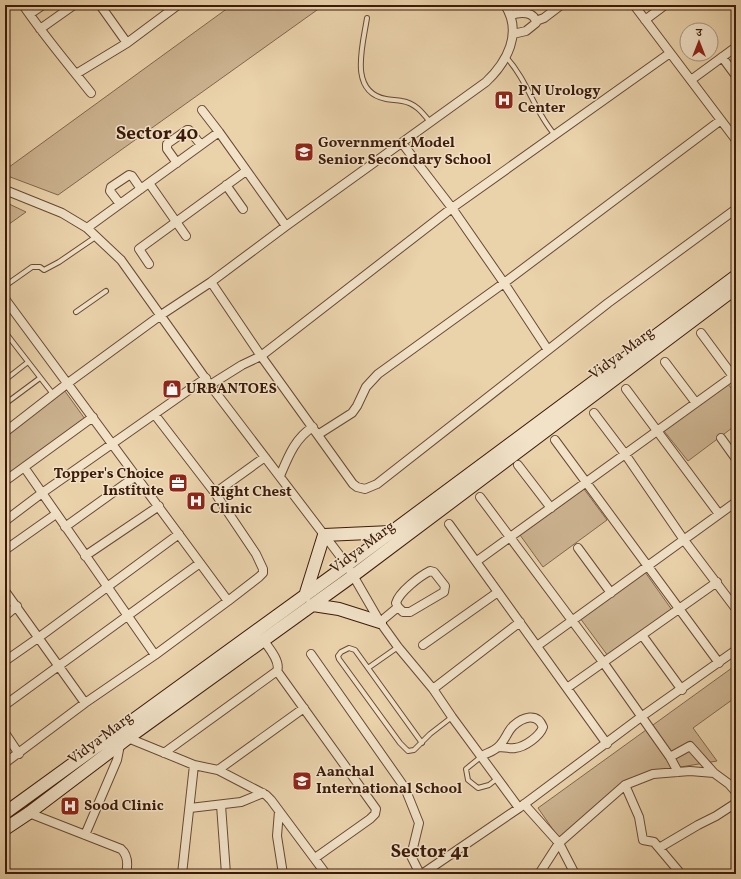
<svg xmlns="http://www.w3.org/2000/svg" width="741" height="879" font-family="Vollkorn,'Noto Serif Devanagari',serif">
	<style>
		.green { fill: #ccb390; stroke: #84674d }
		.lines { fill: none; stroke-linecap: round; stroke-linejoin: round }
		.service-casing { stroke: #684932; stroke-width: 6 }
		.minor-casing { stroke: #684932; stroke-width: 10 }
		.secondary-casing { stroke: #3c1b0a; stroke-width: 14 }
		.service { stroke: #f1e2c8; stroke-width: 4 }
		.minor { stroke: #f1e2c8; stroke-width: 8 }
		.secondary { stroke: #f1e2c8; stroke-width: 12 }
		.labels { text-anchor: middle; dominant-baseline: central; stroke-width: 3; stroke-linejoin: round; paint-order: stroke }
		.poi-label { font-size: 15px; font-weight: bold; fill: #3c1b0a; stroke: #f1e2c8; text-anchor: start }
		.street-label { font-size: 15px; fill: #3c1b0a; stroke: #f1e2c8 }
		.district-label { font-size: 19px; font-weight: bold; fill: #3c1b0a; stroke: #f1e2c8 }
	</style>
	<rect width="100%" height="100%" fill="#ead2ab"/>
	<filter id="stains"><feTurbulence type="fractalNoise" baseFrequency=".005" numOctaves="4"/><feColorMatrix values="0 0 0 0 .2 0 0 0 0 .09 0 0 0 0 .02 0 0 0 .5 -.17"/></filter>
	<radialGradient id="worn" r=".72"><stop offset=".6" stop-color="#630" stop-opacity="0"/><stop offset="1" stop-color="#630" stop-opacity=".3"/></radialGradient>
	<path class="green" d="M232 5H324L58 195 5 175V170Z
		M5 202 26 212 5 227Z
		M727 383 736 394V425L688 461 664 431Z
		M62 387 85 419 5 476V428Z
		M584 489 607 520 543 567 520 535Z
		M645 572 672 610 608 656 580 618Z
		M736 665V697L693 728 717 761 644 773 563 844 538 808Z"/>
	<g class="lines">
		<g class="service-casing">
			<path id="service" d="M367 18C363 45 348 92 386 99 391 100 397 100 402 101 415 103 422 112 430 122
				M506 57C528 81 534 111 555 135
				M5 286 32 267H40L44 270 59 262 97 236
				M76 312 106 291
				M5 332 53 394
				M5 380 28 362
				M5 404 40 378
				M368 668 398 647
				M422 743 355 650 349 648 341 652 338 656 339 659 400 743 408 751 414 750 430 734 452 717
				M482 756 466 769 468 780 478 788 489 785 498 778"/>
		</g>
		<g class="minor-casing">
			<path id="minor" d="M23 5C44 36 68 64 91 93
				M100 5 127 43
				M634 5 736 140
				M30 14 43 5
				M511 15C520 12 535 11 536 23L526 31 513 34
				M645 20 665 5
				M536 21 544 18 561 5
				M40 29 74 5
				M722 57 736 76
				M76 74 127 43 178 5
				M691 80 736 47
				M202 110 219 132 286 226
				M402 143 452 208 504 283 548 350
				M177 163 167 149V144L187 130H189L201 145
				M149 183 186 236
				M226 185 243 209
				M5 190 62 213 87 228 121 260 210 385 347 565 380 622 398 647 433 689 452 717 519 808
				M120 204 110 191 111 187 129 175 132 176 141 189
				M87 228 219 132
				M149 264 139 249 246 171
				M211 282 261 356 353 484 357 487 365 489 377 484 608 303 736 209
				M5 299 228 601 259 577 263 573V569L256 554 215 493 155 415
				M701 333 735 379
				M665 362 696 403
				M210 385 242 365 261 356 452 208 670 53
				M626 389 719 514
				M594 413 625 454 684 540 736 609
				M5 432 68 383 161 315 211 282 286 226 486 82C507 62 523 33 505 5
				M319 434 352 413 357 406 366 387 378 374 504 283 721 120
				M721 438 736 459
				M555 440 719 663
				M518 465 551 508
				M24 467 155 655
				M280 476C288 457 295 438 313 427
				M5 481 93 417
				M215 493 265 457
				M480 497 603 662 670 757 690 746 714 773
				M5 521 42 493 206 378
				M449 524 607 744
				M65 527 136 476
				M578 548 611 593
				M5 550 56 514
				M85 556 159 506
				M477 561 736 374
				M5 591 85 703
				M5 616 17 606
				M380 622 398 607 396 603C399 592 420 576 430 571L434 572 445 586 444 592 410 612H403L398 607
				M642 635 682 690
				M264 641C269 648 281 662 277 671L376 809 375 814 370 819 315 858
				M423 645 498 592
				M537 646 736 502
				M311 654 405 788 419 823 411 856 420 874
				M5 661 38 638 179 534
				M567 688 717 582
				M433 689 520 622
				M5 705 200 563
				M5 733 19 754
				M128 738 194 765 182 874
				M164 753 277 671
				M482 756C487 753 494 751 498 747 505 741 507 732 513 726 523 717 537 712 543 727 540 736 525 747 515 748 510 749 504 747 499 747
				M670 757 678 772
				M5 763 85 703 155 655 228 601
				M194 765 218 770 266 795 271 800 326 874
				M218 770 304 708
				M625 785 653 774 690 771 714 773 729 784 736 792
				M524 804 559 843 575 874
				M221 805 226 874
				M190 808 241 802 263 793
				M279 811 277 836 283 874
				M29 813 121 849C128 855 128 865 126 874
				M85 835 117 760 120 745
				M659 848 698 825 716 816 736 803
				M5 871 9 874
				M422 874 519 808 641 717 736 650
				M539 874 559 843 625 785 639 817 643 840 654 842 681 874"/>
		</g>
		<g class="secondary-casing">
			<path id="secondary" d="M305 596 324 535 391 532
				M313 605 339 609 380 622
				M5 813 347 565 736 276
				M5 829 29 813 128 738 354 575 736 288"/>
		</g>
		<use href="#service" class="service"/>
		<use href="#minor" class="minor"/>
		<use href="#secondary" class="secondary"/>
	</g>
	<defs>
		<g id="hospital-square" transform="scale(1)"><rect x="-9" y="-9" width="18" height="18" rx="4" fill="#8f2418" stroke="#f1e2c8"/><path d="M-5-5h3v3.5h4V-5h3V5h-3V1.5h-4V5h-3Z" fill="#fff"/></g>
		<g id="school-square" transform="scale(1)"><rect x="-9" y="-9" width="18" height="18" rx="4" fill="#8f2418" stroke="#f1e2c8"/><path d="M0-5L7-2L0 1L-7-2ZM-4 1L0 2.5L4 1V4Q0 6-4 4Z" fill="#fff"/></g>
		<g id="shop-square" transform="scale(1)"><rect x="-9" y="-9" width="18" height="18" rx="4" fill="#8f2418" stroke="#f1e2c8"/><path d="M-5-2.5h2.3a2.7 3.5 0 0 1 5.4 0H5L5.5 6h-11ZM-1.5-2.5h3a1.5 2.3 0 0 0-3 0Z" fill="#fff"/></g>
		<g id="office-square" transform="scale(1)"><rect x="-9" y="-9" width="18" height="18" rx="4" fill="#8f2418" stroke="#f1e2c8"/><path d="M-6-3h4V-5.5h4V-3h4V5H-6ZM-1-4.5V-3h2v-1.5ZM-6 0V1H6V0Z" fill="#fff"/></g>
	</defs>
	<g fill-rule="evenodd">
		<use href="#hospital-square" x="504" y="100"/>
		<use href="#school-square" x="304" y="152"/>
		<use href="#shop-square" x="172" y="389"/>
		<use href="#office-square" x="178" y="483"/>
		<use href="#hospital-square" x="196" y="501"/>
		<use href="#school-square" x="302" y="781"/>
		<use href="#hospital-square" x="70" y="806"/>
	</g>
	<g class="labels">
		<g class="poi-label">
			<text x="518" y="91">P N Urology<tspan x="518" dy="17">Center</tspan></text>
			<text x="318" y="143">Government Model<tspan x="318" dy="17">Senior Secondary School</tspan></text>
			<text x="186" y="389">URBANTOES</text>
			<text x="164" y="474" text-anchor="end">Topper's Choice<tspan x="164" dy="17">Institute</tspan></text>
			<text x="210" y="492">Right Chest<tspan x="210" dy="17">Clinic</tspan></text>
			<text x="316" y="772">Aanchal<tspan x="316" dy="17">International School</tspan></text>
			<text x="84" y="806">Sood Clinic</text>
		</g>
		<g class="street-label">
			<text transform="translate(622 354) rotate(-37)">Vidya Marg</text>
			<text transform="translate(363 548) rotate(-37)">Vidya Marg</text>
			<text transform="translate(101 739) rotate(-37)">Vidya Marg</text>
		</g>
		<g class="district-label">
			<text x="157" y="134">Sector 40</text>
			<text x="430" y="852">Sector 41</text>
		</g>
	</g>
	<rect width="741" height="879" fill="none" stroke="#ead2ab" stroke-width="20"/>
	<rect x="6" y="6" width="729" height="867" fill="none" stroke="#3c1b0a" stroke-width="2"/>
	<rect x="10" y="10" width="721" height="859" fill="none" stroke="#3c1b0a"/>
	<g transform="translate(699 42)"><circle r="19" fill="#f1e2c8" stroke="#a9927c"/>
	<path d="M0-3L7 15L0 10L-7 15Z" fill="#8f2418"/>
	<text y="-6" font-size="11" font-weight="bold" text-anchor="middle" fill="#3c1b0a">उ</text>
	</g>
	<rect width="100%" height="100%" filter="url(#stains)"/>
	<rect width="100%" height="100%" fill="url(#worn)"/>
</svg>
